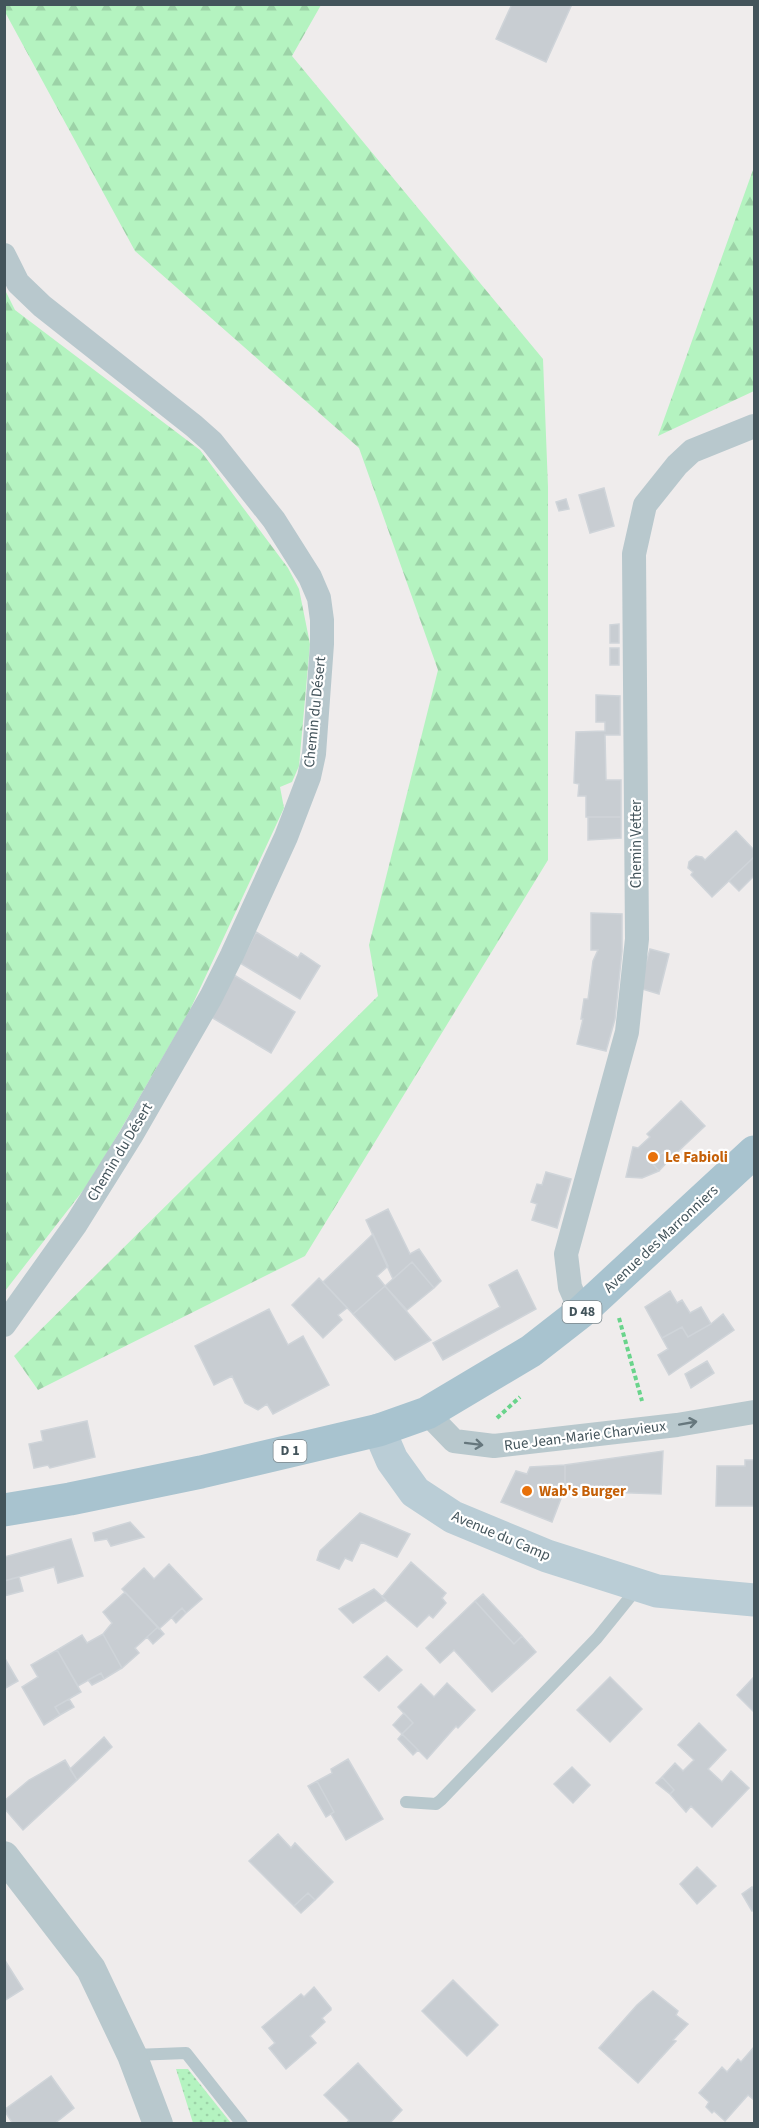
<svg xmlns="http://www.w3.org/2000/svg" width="759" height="2128" font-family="'Source Sans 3',sans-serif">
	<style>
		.grass { fill: url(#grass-dots) }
		.forest { fill: url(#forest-firs) }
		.building { fill: #c8cdd2; stroke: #cfd4d9; stroke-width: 1.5 }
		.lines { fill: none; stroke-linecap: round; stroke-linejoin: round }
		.path { stroke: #69d48b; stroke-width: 4; stroke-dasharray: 4.5 3; stroke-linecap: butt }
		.service { stroke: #b8c8cd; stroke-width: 12 }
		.minor { stroke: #b8c8cd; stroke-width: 24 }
		.tertiary { stroke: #b8c8cd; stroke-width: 30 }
		.secondary { stroke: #bacdd6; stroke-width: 33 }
		.primary { stroke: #a8c3cf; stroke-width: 33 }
		.oneway { stroke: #66777d }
		.food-dot { fill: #e8710a; stroke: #fff; stroke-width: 2 }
		.labels { text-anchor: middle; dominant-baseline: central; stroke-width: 4.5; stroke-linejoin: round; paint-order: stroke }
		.shield { fill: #fff; stroke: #7b878c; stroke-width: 1.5 }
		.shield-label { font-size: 14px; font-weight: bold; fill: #43545b }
		.street-label { font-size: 15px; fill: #43545b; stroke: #fff }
		.food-label { font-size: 15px; font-weight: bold; fill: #c56008; stroke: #fff; text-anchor: start }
	</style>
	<defs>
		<pattern id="grass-dots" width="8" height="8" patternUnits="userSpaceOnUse" patternTransform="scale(1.5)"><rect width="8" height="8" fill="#b4f3c0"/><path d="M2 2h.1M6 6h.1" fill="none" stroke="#9cd2a7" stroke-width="1.8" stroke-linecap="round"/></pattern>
		<pattern id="forest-firs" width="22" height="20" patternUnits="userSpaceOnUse" patternTransform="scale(1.5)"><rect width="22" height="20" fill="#b4f3c0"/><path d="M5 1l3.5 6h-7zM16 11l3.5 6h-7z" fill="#9cd2a7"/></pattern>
	</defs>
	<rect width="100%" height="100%" fill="#efecec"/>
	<path class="grass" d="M176 2069H188L231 2123H193Z"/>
	<path class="forest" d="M5 5H321L292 56 543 359 548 487V860L305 1256 38 1390 14 1356 378 996 369 945 438 670 359 448 135 251 5 12Z
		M754 167V391L658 436Z
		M4 288 15 310 200 450 288 568 299 589 310 644 299 766 292 782 280 787 284 808 189 1012 92 1179 5 1291Z"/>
	<path class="building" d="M512 4H572L546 62 496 39Z
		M604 488 614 526 590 533 579 495Z
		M566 499 569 509 559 511 556 502Z
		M619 624V643H610V625Z
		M610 648H619V665H610Z
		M596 695 620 696V735H605L606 780H621V817H586V796H578L579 784 574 783 576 732 605 731V722H596Z
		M588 817H621V838L588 840Z
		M736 831 754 850V857L712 897 691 875 693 872 688 868 689 862 696 856 702 857 705 860Z
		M754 857V876L739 891 729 881Z
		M591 913 622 914V951L615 1019 606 1051 577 1044 583 1019H581L584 999H588L593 961 598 950H591Z
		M256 932 298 958 301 953 320 966 300 999 240 963Z
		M650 949 669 954 659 994 639 988Z
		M234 975 295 1012 271 1053 211 1017Z
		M681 1101 705 1126 670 1159 663 1152 652 1163 659 1171 642 1178 626 1177 633 1147 638 1148 650 1137 647 1134Z
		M663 1152 670 1159 659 1171 652 1163Z
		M546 1172 571 1179 557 1228 532 1220 537 1204 531 1202 537 1184 542 1185Z
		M388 1209 410 1254 419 1249 441 1281 434 1288 412 1262 393 1279 366 1220Z
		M373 1234 388 1266 377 1276 385 1286 353 1314 323 1282Z
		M412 1262 434 1288 407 1310 385 1286Z
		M517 1270 536 1309 443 1360 433 1343 500 1307 489 1285Z
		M319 1278 347 1308 338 1315 342 1320 323 1338 292 1305Z
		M385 1286 431 1340 395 1360 353 1314Z
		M670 1291 677 1303 682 1300 690 1313 701 1307 711 1324 688 1337 682 1327 662 1338 645 1307Z
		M269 1309 288 1345 303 1336 329 1385 273 1414 267 1404 258 1410 245 1403 232 1376 214 1385 195 1346Z
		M723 1314 734 1330 669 1375 658 1355 668 1349 662 1338 682 1327 688 1337 711 1324Z
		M707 1361 714 1373 691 1388 685 1374Z
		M87 1421 95 1457 50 1468 48 1465 34 1468 29 1444 43 1441 41 1431Z
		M663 1451 661 1494 603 1492 565 1488V1465Z
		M745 1460H754V1506H716L717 1466H745Z
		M565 1465V1488L552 1522 501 1502 516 1471 527 1474 530 1467Z
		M360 1513 410 1534 397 1557 361 1542 352 1561 345 1558 339 1569 317 1560 320 1551Z
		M130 1522 144 1537 111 1546 107 1539 95 1541 93 1533Z
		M71 1539 83 1576 58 1583 54 1567 4 1581V1557Z
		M411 1562 446 1593 442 1598 446 1603 433 1618 429 1615 417 1627 382 1597Z
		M169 1564 202 1599 186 1613 182 1608 159 1629 122 1589 144 1568 154 1579Z
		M19 1577 23 1591 4 1596V1581Z
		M374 1589 386 1600 353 1623 339 1609Z
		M125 1592 158 1627 135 1648 139 1653 122 1668 103 1634 112 1623 103 1612Z
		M483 1594 522 1636 514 1644 475 1601Z
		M475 1601 514 1644 522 1636 536 1652 492 1692 454 1650 440 1663 426 1648Z
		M182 1608 186 1613 176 1623 172 1618Z
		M158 1627 164 1634 153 1644 147 1637Z
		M103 1634 122 1668 104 1679 101 1673 78 1686 57 1650 82 1635 87 1643Z
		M57 1650 81 1692 55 1707 60 1715 44 1725 22 1687 38 1677 31 1665Z
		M387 1656 402 1670 379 1691 364 1677Z
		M4 1657 18 1681 4 1689Z
		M101 1673 104 1679 92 1685 88 1680Z
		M610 1677 642 1709 610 1742 577 1710Z
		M754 1677V1712L737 1695Z
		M447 1683 475 1710 458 1728 456 1726 427 1759 402 1734 413 1723 398 1707 421 1684 434 1697Z
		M69 1699 74 1707 60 1715 55 1707Z
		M404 1713 413 1723 402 1734 393 1725Z
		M699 1723 726 1750 708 1769 722 1782 731 1771 749 1788 712 1827 691 1806 686 1812 670 1794 674 1790 662 1777 675 1763 683 1771 694 1760 678 1745Z
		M402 1734 418 1750 413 1755 398 1739Z
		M104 1737 112 1747 77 1780 70 1769Z
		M348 1759 383 1819 346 1840 331 1814 334 1812 317 1781 332 1773 331 1769Z
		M65 1760 77 1780 23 1830 4 1808V1801L29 1780Z
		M572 1767 590 1785 573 1803 554 1784Z
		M662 1777 674 1790 670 1794 656 1783Z
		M317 1781 334 1812 326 1817 308 1786Z
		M278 1834 291 1848 295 1843 333 1882 315 1900 308 1893 294 1906 249 1861Z
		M697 1867 716 1886 697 1904 680 1884Z
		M752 1887 754 1892V1910L752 1911 742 1894Z
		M308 1893 315 1900 301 1913 294 1906Z
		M4 1959 23 1989 4 2001Z
		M453 1980 498 2025 467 2056 422 2011Z
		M314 1987 331 2008V2010L322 2018 325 2022 310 2036 316 2043 286 2069 269 2048 275 2043 262 2027 301 1994 304 1997Z
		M653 1991 678 2011 676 2015 688 2024 673 2040 676 2041 638 2083 599 2048 637 2005Z
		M754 2047V2100L748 2095 725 2121 714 2111 712 2113 706 2107 709 2102 699 2093 722 2067 727 2072 738 2059 741 2062Z
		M358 2063 402 2110 389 2124H346L349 2120 324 2095Z
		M51 2076 74 2108 54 2124H13L4 2110Z"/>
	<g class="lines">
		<path class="path" d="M619 1318 642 1401
			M497 1418 520 1397"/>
		<path class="service" d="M406 1802 436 1804 441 1800 597 1638 639 1586
			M134 2055 186 2053 242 2124"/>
		<path class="minor" d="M4 255 18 283 42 306 194 426 212 442 274 520 310 577 319 598 322 620V644L314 754 309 777 286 837 232 955 211 997 131 1136 76 1224 4 1325
			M581 1312 570 1287 566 1254 627 1032 637 939 634 554 645 505 677 465 692 451 754 426
			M427 1413 454 1441 494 1446 677 1425 754 1412"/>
		<path class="tertiary" d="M4 1856 91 1969 132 2055 158 2124"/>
		<path class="secondary" d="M379 1430 392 1460 415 1492 453 1517 547 1556 657 1591 754 1600"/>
		<path class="primary" d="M4 1510 70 1499 201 1472 379 1430 427 1413 531 1351 581 1312 754 1152"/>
	</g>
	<defs><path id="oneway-shaft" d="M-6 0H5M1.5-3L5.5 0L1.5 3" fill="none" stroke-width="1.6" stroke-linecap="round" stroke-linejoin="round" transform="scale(1.5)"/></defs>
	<g class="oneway">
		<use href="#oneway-shaft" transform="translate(688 1423) rotate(-10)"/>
		<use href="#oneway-shaft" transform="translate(474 1444) rotate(7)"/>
	</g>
	<g class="food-dot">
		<circle cx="653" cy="1157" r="6"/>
		<circle cx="527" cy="1491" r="6"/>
	</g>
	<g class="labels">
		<g class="shield">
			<rect x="562.5" y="1301" width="39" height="22" rx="4.5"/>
			<rect x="273.5" y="1440" width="33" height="22" rx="4.5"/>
		</g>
		<g class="shield-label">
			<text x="582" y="1312">D 48</text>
			<text x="290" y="1451">D 1</text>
		</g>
		<g class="street-label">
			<text transform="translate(315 712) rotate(-84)">Chemin du Désert</text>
			<text transform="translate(636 844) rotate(-90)">Chemin Vetter</text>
			<text transform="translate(120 1152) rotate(-59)">Chemin du Désert</text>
			<text transform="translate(661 1239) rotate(-43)">Avenue des Marronniers</text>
			<text transform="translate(585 1436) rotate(-7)">Rue Jean-Marie Charvieux</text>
			<text transform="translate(501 1536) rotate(23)">Avenue du Camp</text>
		</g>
		<g class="food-label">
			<text x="665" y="1157">Le Fabioli</text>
			<text x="539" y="1491">Wab's Burger</text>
		</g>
	</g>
	<rect width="759" height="2128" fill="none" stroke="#43545b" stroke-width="12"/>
</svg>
